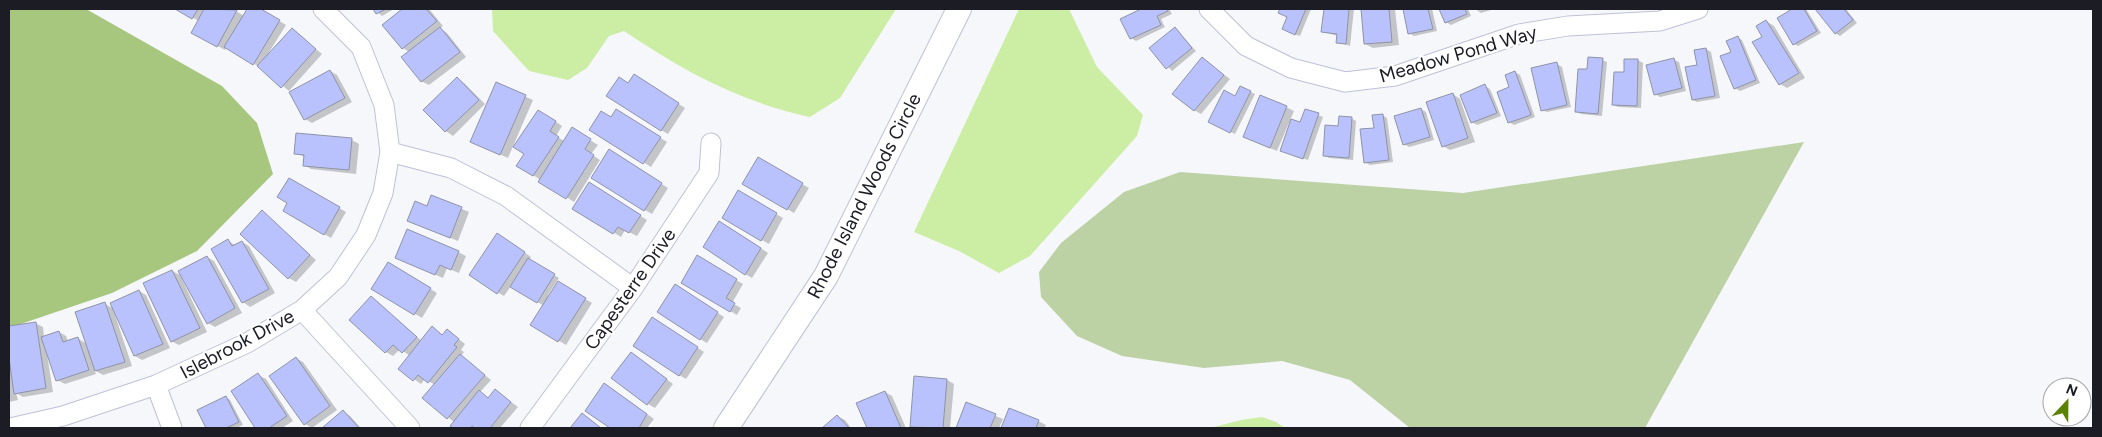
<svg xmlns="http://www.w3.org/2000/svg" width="2102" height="437" font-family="Figtree,sans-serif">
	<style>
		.green { fill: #bcd1a4 }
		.forest { fill: #a7c77f }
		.water { fill: #cceda4 }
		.shadow { fill: #0003 }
		.building { fill: #b9c2fc; stroke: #8f93a7 }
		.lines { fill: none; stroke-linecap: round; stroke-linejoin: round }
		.minor-casing { stroke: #bec1d6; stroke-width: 21 }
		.tertiary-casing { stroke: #bec1d6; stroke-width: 26 }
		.minor { stroke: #fff; stroke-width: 19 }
		.tertiary { stroke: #fff; stroke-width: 24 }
		.labels { text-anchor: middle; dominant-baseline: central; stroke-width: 4.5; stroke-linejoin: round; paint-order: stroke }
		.street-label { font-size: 19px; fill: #1b1c24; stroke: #fff }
	</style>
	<rect width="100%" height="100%" fill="#f6f7fb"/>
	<path class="green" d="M1804 142 1645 428H1410L1350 380 1282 361 1204 368 1122 356 1077 336 1041 297 1039 272 1061 243 1124 192 1180 172 1463 193Z"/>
	<path class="forest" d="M9 9H86L222 86 257 123 273 174 197 251 112 293 9 328Z"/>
	<path class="water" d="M492 9H896L840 98 810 117C740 102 683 71 624 31L609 36 587 68 568 80 529 71 493 31Z
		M1019 9H1069L1097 67 1143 115 1137 136 1030 256 999 273 959 251 914 232Z
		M1262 417 1276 422 1285 428H1210L1241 420Z"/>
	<path class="shadow" d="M177 9H233L244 16 248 9H259L286 25 268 54 292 30 322 54 289 91 261 68 227 47 225 50 193 32 199 21Z
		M374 9H394L382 16Z
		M404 9H429L443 26 440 28 447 33 466 57 429 85 421 81 409 52 403 48 384 25Z
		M1144 9H1169L1172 14 1161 19 1165 27 1136 41 1131 38 1122 19Z
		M1281 9H1311L1300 36 1288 32V17L1279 13Z
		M1325 9H1354L1350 46 1337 42 1338 36 1323 32Z
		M1362 9H1395L1399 45 1373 48 1365 44Z
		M1404 9H1432L1437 31 1414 36 1409 33Z
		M1440 9H1468L1471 16 1451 25 1446 22Z
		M1475 9H1491V10L1481 13Z
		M1794 9H1806L1821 33 1798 46 1794 44 1778 18Z
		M1816 9H1846L1857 23 1840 36 1835 33Z
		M1766 21 1774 26 1805 78 1787 88 1780 84 1763 37Z
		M1175 28 1196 51 1172 71 1151 48Z
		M1737 37 1742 40 1760 83 1740 91 1735 88 1732 53Z
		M1706 49 1711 52 1720 98 1697 102 1693 100 1698 66Z
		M1203 59 1230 79 1201 114 1194 110Z
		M1602 60 1607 62 1602 116 1581 114 1576 111Z
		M1638 60 1643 63 1641 108 1618 107 1613 105 1625 73Z
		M1674 60 1679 62 1686 91 1660 97 1655 94Z
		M1557 64 1562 67 1571 107 1547 112 1542 110Z
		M330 71 337 75 352 102 312 123 305 119Z
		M1515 72 1520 75 1535 117 1514 125 1509 122Z
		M457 79 464 83 485 104 453 136 446 131 425 110Z
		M641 80 685 108 668 134 661 130 629 84Z
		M497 84 533 100 508 158 479 145Z
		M1485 86 1490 89 1501 116 1477 125 1472 122Z
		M1241 87 1255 94 1235 134 1214 124 1235 98Z
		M1453 94 1460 99 1475 142 1450 150 1443 146Z
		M1286 107 1294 111 1277 151 1244 137Z
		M1421 109 1426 112 1434 140 1409 147 1404 144Z
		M617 111 667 142 651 167 590 129 612 119Z
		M546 115 562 126 556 136 564 141 572 129 598 145 591 154 600 160 574 202 533 175Z
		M1318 115 1323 117 1308 160 1287 153 1301 124Z
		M1382 115 1387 118 1393 162 1370 165 1365 162 1375 129Z
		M1351 118 1356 121 1353 160 1329 158 1324 155 1339 127Z
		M297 134 352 140 359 144 356 174 311 169 304 165 305 157 296 153Z
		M616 155 668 188 652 214 645 210Z
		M759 158 809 188 794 213 744 184Z
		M289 179 346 212 331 238 284 211 289 203Z
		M597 188 647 220 637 236 625 230 621 237 574 208Z
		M738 192 783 218 769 244 723 218Z
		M432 196 469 212 458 241 416 224Z
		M262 212 316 260 296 282 289 278Z
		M727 226 768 253 752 278 745 274Z
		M505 239 531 257 529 260 559 278 548 295 550 297 566 287 592 303 566 345 532 324 544 306 511 286 504 296 497 292Z
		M228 241 235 245 242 242 249 246 275 293 250 307 243 302 213 249Z
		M458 252 466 256 459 273 447 268 443 278 403 261Z
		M207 257 214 261 242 313 215 327 208 323Z
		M697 257 743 284 732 303 741 308 737 315 682 282Z
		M388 263 437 293 422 318 373 289Z
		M172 271 180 275 207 332 179 345 171 341Z
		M682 290 724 317 707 343 700 339Z
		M139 291 146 295 170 348 142 360 135 356 115 311 114 312 132 366 103 375 94 370 96 374 65 384 57 380 47 354 53 392 23 397 16 393 18 400 9 402V327L35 323 43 327 44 337 59 332 66 336 68 341 77 338 87 344 105 304 114 309Z
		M371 297 422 341 432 328 443 335 447 330 465 344 461 350 464 352 461 356 491 380 480 392 489 398 496 391 518 407 500 428H455L451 425 454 422 424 398 435 385 425 379 421 384 399 369 410 356 400 349 393 356 386 352 350 320Z
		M660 323 704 352 686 379 679 375Z
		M296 358 303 362 337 410 312 428 305 424Z
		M638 358 673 384 655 408 648 404Z
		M258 375 266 379 293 421 282 428H257L233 392Z
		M947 380 954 384 950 428H915L911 426Z
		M612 389 654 419 647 428H612L587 410Z
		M885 392 892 396 906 428H868L858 404Z
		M226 397 230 400 243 425 236 428H207L198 410Z
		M967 404 1003 419 999 428H957Z
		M1010 409 1038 421 1046 425 1044 428H1002Z
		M343 412 350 416 361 428H324Z
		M837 416 845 420 851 428H824Z"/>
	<path class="building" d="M175 9H198L192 19Z
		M204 9 237 10 217 47 191 33Z
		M247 9H261L280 20 253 65 224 47Z
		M373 9H386L376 14Z
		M402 9H426L437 21 402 49 382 25Z
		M1141 9H1167L1168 11 1157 16 1161 25 1130 39 1120 19Z
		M1280 9H1306L1295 35 1282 29 1287 17 1278 13Z
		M1324 9H1349L1346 44 1336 43 1337 34 1321 32Z
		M1361 9H1389L1392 42 1364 44Z
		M1403 9H1428L1433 29 1408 34Z
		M1439 9H1465L1467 14 1445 23Z
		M1792 9H1804L1817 31 1793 45 1777 18Z
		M1815 9H1844L1853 20 1835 34Z
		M1766 20 1799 73 1779 85 1752 42 1762 37 1756 26Z
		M440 27 460 52 421 82 401 57Z
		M1175 27 1192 48 1166 69 1149 48Z
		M292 28 316 49 281 88 257 66Z
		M1738 36 1756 80 1734 89 1720 56 1731 52 1726 41Z
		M1706 48 1715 96 1692 100 1685 67 1697 65 1694 50Z
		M1202 57 1224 75 1194 111 1172 94Z
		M1588 57 1603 58 1598 114 1575 112 1578 69H1587Z
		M1674 58 1682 88 1654 95 1646 65Z
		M1624 59H1638L1637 106 1612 105 1614 72H1624Z
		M1557 62 1567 105 1541 111 1531 68Z
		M330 70 345 98 304 120 289 92Z
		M1515 71 1531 115 1508 123 1497 92 1509 87 1505 75Z
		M634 74 679 103 661 131 606 96 619 77 628 83Z
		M457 77 479 100 445 132 423 110Z
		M496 82 526 95 500 155 470 142Z
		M1485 84 1497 113 1471 123 1460 95Z
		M1240 86 1251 91 1230 133 1208 122 1224 90 1235 96Z
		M1453 93 1468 138 1442 147 1426 102Z
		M1260 95 1287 106 1270 148 1243 137Z
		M1421 108 1430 137 1403 145 1394 116Z
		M616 109 661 137 643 164 589 130 601 111 611 117Z
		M1305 109 1319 113 1303 159 1280 151 1291 119 1300 122Z
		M538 110 556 121 550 131 559 137 533 176 516 166 524 154 513 147Z
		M1383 114 1389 160 1364 163 1360 129 1374 128 1372 115Z
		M1339 116 1352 117 1349 158 1323 156 1325 125 1338 126Z
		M572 127 591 139 585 149 594 155 566 199 538 182Z
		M296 133 352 138 349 170 303 166 304 155 294 154Z
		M609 149 662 183 644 211 591 178Z
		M758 157 803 183 787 210 742 184Z
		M289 178 340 207 324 235 283 211 287 203 277 197Z
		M589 182 641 215 629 233 618 227 613 234 572 209Z
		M738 190 777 213 761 241 722 218Z
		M431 195 462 207 450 238 407 221 415 201 427 206Z
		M262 210 310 255 288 279 240 234Z
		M719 221 761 248 745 275 703 247Z
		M407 229 459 251 451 270 440 265 435 275 395 258Z
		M497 233 525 252 497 294 469 275Z
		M228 239 232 246 242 241 269 289 242 303 211 249Z
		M697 255 737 279 726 298 735 303 730 312 681 283Z
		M207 256 235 308 207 324 178 271Z
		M528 258 555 274 537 303 510 287Z
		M388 262 431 288 414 315 371 289Z
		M172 270 200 328 171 342 143 283Z
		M558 281 586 298 558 342 530 325Z
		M675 284 718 312 700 340 657 312Z
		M139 290 163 344 134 356 110 303Z
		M371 296 417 337 402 353 393 345 385 353 349 320Z
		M105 302 125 362 95 371 75 312Z
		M652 317 698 347 679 376 633 346Z
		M36 322 46 388 14 394 9 358V326Z
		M432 326 442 335 447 329 459 339 454 345 457 347 428 383 418 375 413 381 398 369Z
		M59 331 63 342 78 337 89 370 56 381 41 337Z
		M631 352 667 379 647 405 611 378Z
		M460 354 485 375 447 419 422 398Z
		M296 357 330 406 304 425 269 376Z
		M258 373 287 416 269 428H255L231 391Z
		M914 376 947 379 943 428 910 427Z
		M604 383 647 414 639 428H610L585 411Z
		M495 389 511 402 490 428H475L472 426 470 428H453L450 426 479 390 488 398Z
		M885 391 901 428H867L856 403Z
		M226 396 239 422 226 428H206L197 410Z
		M966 402 996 414 990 428H956Z
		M1009 408 1039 420 1036 428H1001Z
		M343 410 359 428H322Z
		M582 413 601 428H570Z
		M837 415 849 428H822Z"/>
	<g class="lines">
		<g class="minor-casing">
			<path id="minor" d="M1209 9 1246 46 1291 68 1345 82 1395 76 1519 34 1568 26 1660 21 1698 9
				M390 152 451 168 506 196 633 288
				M302 310 410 428
				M156 385 172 428
				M10 428 63 416 156 385 247 343 302 310 338 277 366 235 383 193 390 152 384 105 361 47 323 9
				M530 428 633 288 709 173 711 143"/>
		</g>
		<g class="tertiary-casing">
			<path id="tertiary" d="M726 428 826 276 959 9"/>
		</g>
		<use href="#minor" class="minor"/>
		<use href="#tertiary" class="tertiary"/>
	</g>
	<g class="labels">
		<g class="street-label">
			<text transform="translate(1458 54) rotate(-16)">Meadow Pond Way</text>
			<text transform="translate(864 196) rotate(-63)">Rhode Island Woods Circle</text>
			<text transform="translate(630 289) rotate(-55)">Capesterre Drive</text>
			<text transform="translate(237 344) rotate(-28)">Islebrook Drive</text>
		</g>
	</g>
	<rect width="2102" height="437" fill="none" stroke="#1b1c24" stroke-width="20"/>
	<g transform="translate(2067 402) rotate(22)"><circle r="24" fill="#ffffff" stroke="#a4a4a7"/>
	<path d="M0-4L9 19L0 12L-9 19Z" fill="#5b8205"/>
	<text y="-8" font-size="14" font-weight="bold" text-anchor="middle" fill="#1b1c24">N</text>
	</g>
</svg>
